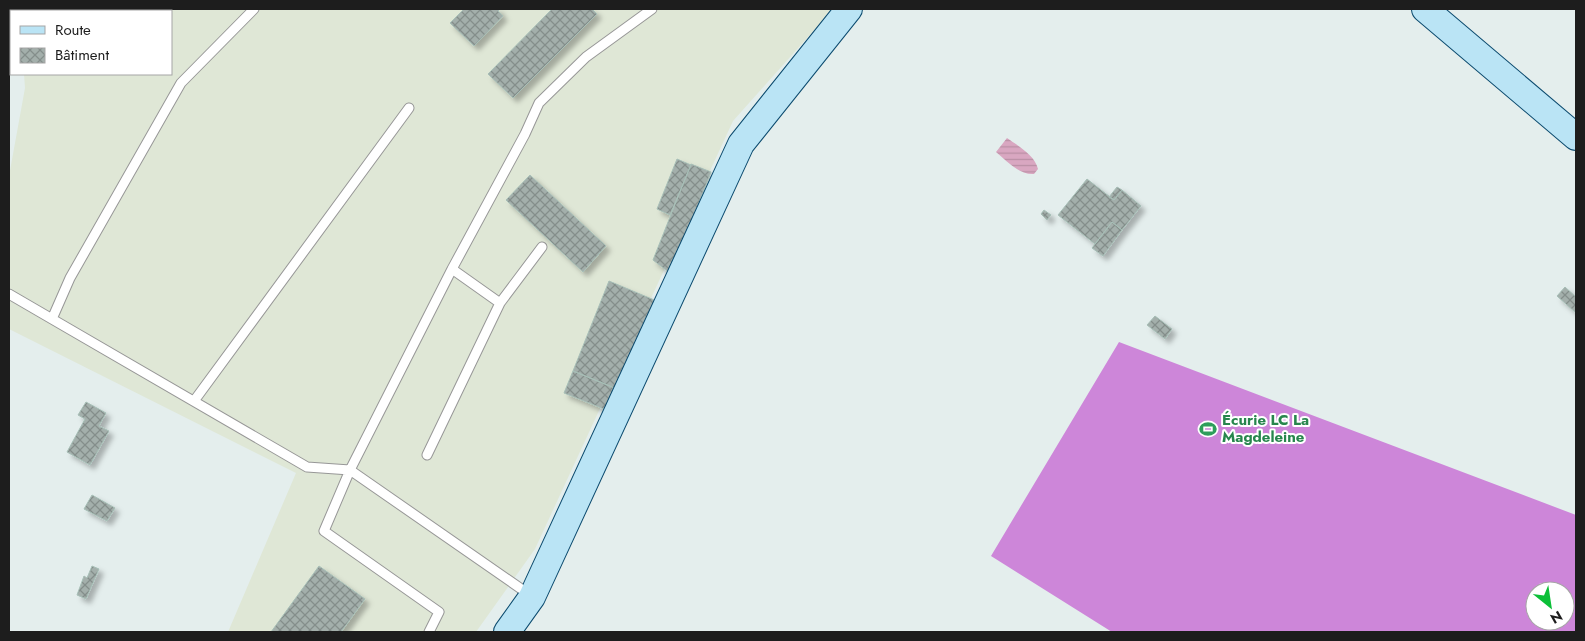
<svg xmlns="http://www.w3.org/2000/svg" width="1585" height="641" font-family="Jost,sans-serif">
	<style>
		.industrial { fill: #dfe7d6 }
		.pitch { fill: #cd86d9; fill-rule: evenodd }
		.water { fill: url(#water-rules) }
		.building { fill: url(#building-cross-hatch); stroke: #a7bfb7; filter: url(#shadow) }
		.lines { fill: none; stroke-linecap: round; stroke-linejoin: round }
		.lane-casing { stroke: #979797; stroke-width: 11 }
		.secondary-casing { stroke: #0b4a6e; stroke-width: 28 }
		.lane { stroke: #fff; stroke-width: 9 }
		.secondary { stroke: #bae4f5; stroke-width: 26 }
		.labels { text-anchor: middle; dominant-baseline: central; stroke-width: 4; stroke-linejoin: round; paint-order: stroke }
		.leisure-label { font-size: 15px; font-weight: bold; fill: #27864d; stroke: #fff; text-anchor: start }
	</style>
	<defs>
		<pattern id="water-rules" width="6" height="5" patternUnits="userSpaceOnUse" patternTransform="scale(1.25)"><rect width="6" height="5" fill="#d9a7c1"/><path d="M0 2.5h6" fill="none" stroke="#ba8fa5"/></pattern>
		<pattern id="building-cross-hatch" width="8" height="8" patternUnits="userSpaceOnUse" patternTransform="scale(1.25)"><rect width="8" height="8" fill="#a3afab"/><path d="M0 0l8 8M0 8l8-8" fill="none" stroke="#848e8b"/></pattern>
		<filter id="shadow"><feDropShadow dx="4.5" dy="4.5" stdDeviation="2.5" flood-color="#0004"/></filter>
	</defs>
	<rect width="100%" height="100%" fill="#e4eeed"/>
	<path class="industrial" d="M17 9H833L733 121 535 549 476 632H228L296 473 9 329V176L25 88 24 74H171V11H18Z"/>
	<path class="pitch" d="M1119 342 1576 515V632H1112L991 556ZM1535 591H1565V621H1535Z"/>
	<path class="water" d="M1007 138C1018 146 1035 155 1038 169L1034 174C1019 175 1007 161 996 152Z"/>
	<path class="building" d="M464 9H500L498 11 503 16 474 46 450 23Z
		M552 9H592L597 14 513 98 488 74Z
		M677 159 691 165 670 215 657 209Z
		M691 164 711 172 671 274 653 260Z
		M530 175 606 246 583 272 506 200Z
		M1087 179 1114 200 1122 190 1141 206 1122 230 1112 222 1095 244 1058 215Z
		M1117 187 1122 190 1114 200 1109 197Z
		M1044 210 1051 215 1047 220 1041 214Z
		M1112 222 1122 230 1103 256 1092 248Z
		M609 281 659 302 622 391 573 371Z
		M1565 287 1576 297V313L1557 296Z
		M1155 316 1172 329 1165 339 1147 325Z
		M573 371 622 391 614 413 564 393Z
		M86 402 106 413 99 426 109 431 90 465 67 452 85 419 78 415Z
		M92 495 115 508 107 521 84 509Z
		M92 566 99 569 86 599 77 595 84 576 87 578Z
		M319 566 365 599 341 632H271Z"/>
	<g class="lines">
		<g class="lane-casing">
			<path id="lane" d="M254 9 181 83 70 278 52 319 307 467 350 470 324 531 439 612 429 632
				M9 294 52 319
				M500 303 542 247
				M194 401 409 108
				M427 455 500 303 452 269
				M530 595 350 470 452 269 525 134 539 103 586 57 652 9"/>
		</g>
		<g class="secondary-casing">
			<path id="secondary" d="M1425 9 1576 137
				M507 632 532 597 741 144 849 9"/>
		</g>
		<use href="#lane" class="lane"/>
		<use href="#secondary" class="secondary"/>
	</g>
	<defs>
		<g id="stadium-bare" transform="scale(1.35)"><path d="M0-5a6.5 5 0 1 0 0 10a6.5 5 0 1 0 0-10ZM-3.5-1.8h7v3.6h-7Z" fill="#2e9e5b" stroke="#fff" stroke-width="2.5" paint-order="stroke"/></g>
	</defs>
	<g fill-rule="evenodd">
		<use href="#stadium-bare" x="1208" y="429"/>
	</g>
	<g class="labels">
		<g class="leisure-label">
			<text x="1222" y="420">Écurie LC La<tspan x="1222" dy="17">Magdeleine</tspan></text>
		</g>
	</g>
	<rect width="1585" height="641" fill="none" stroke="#1d1d1d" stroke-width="20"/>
	<rect x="10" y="10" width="162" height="65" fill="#ffffff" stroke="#a5a5a5"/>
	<rect x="20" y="26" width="25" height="8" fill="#bae4f5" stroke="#a5a5a5"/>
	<text x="55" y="35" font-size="15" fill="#1d1d1d">Route</text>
	<rect x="20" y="48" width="25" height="15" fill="url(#building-cross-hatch)" stroke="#a5a5a5"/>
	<text x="55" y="60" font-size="15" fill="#1d1d1d">Bâtiment</text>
	<g transform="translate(1550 606) rotate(150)"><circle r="24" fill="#ffffff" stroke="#a5a5a5"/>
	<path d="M0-4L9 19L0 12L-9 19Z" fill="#0cbf38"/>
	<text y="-8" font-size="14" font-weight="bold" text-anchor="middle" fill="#1d1d1d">N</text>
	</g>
</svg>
